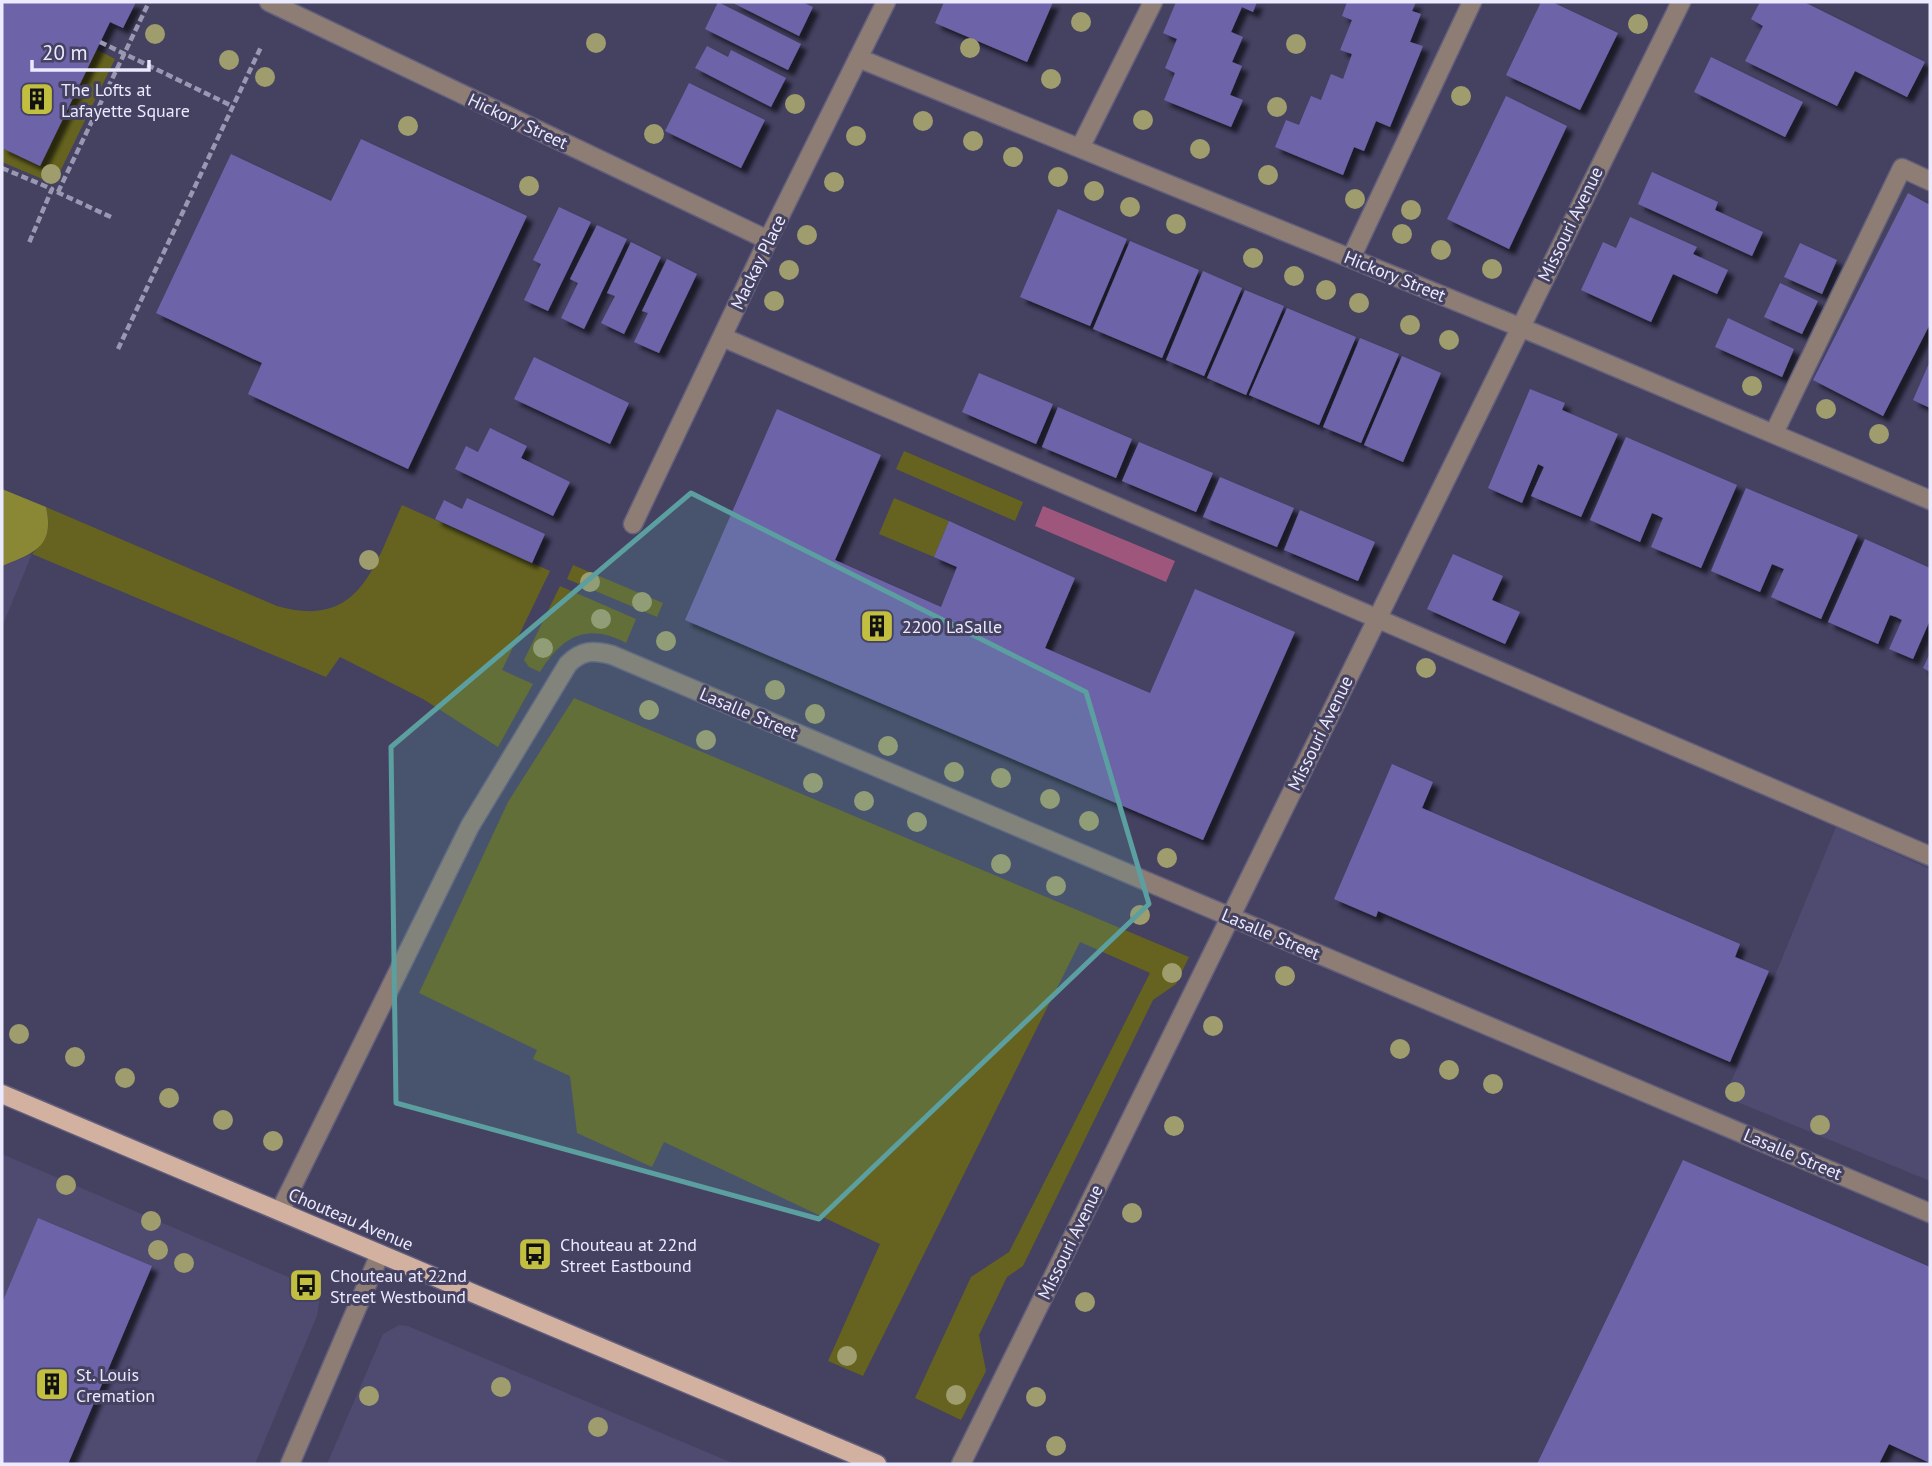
<svg xmlns="http://www.w3.org/2000/svg" width="1932" height="1466" font-family="'PT Sans',sans-serif">
	<style>
		.built { fill: #4e4a70 }
		.green { fill: #65631f }
		.forest { fill: #8a8834 }
		.water { fill: #9e567c }
		.building { fill: #6c64a9; filter: url(#shadow) }
		.lines { fill: none; stroke-linecap: round; stroke-linejoin: round }
		.minor-casing { stroke: #625f7d; stroke-width: 21 }
		.major-casing { stroke: #625f7d; stroke-width: 21 }
		.path { stroke: #9997b1; stroke-width: 4.5; stroke-dasharray: 7 3.5; stroke-linecap: butt }
		.minor { stroke: #8d7d74; stroke-width: 18 }
		.major { stroke: #d3b1a1; stroke-width: 18 }
		.tree { fill: #9f9d6d }
		.marked { fill: #5c9fa0; fill-opacity: 0.2; stroke: #5c9fa0; stroke-width: 5; stroke-linejoin: round }
		.labels { text-anchor: middle; dominant-baseline: central; stroke-width: 6; stroke-linejoin: round; paint-order: stroke }
		.poi-label { font-size: 18px; fill: #ebeafe; stroke: #444161; text-anchor: start }
		.street-label { font-size: 18px; fill: #ebeafe; stroke: #444161 }
	</style>
	<defs>
		<filter id="shadow"><feDropShadow dx="6" dy="6" stdDeviation="2" flood-color="#0009"/></filter>
	</defs>
	<rect width="100%" height="100%" fill="#444161"/>
	<path class="built" d="M32 554 2 627V566Z
		M1836 827 1930 869V1181L1725 1097Z
		M2 1154 321 1291 317 1316 255 1464H2Z
		M399 1325 408 1326 735 1464H327L383 1334Z"/>
	<path class="green" d="M96 49 115 59 54 184 2 162V148L40 166Z
		M904 451 1023 502 1015 521 896 469Z
		M894 498 949 521 934 557 879 534Z
		M402 505 550 571 502 670 533 684 498 747 423 699 340 657 326 677 32 554C48 539 51 529 46 507L277 606C360 630 374 566 402 505Z
		M573 565 663 603 657 617 567 579Z
		M560 586 636 619 626 643C586 622 562 637 540 672L529 667 524 660Z
		M574 698 1189 957 1176 984 1153 1000 1023 1266 1007 1277 979 1335 986 1371 961 1420 915 1398 971 1277 1009 1252 1150 973 1080 942 863 1376 828 1361 880 1244 664 1142 652 1167 577 1133 570 1076 533 1059 537 1050 419 993 508 802Z"/>
	<path class="forest" d="M2 489 46 507C55 547 34 553 2 566Z"/>
	<path class="water" d="M1043 506 1175 561 1166 582 1035 526Z"/>
	<path class="building" d="M2 2H136L123 28 110 22 40 166 2 148Z
		M718 2 801 44 788 70 705 29Z
		M731 2H802L813 7 799 36Z
		M944 2H1053L1027 62 935 23Z
		M1176 2H1257L1253 12 1242 7 1231 32 1243 37 1232 62 1242 66 1230 95 1243 100 1231 127 1164 100 1175 73 1165 68 1177 39 1163 33Z
		M1347 2H1416L1412 11 1421 14 1410 42 1423 46 1390 127 1376 121 1364 151 1354 147 1343 175 1275 147 1286 120 1299 125 1311 96 1321 100 1331 74 1343 79 1352 54 1340 50 1352 20 1342 16Z
		M1541 2H1552L1618 33 1580 110 1506 75Z
		M1760 2H1804L1925 62 1907 97 1855 71 1837 106 1745 61 1763 26 1751 19Z
		M707 46 728 57 731 50 786 78 771 107 695 68Z
		M1711 57 1803 102 1785 137 1694 92Z
		M689 83 765 120 741 168 665 131Z
		M1506 96 1567 126 1509 249 1447 219Z
		M361 139 527 216 408 469 248 394 262 363 156 313 231 154 331 201Z
		M1652 172 1718 202 1715 210 1763 232 1752 256 1638 204Z
		M1908 193 1930 205V324L1883 416 1813 380Z
		M559 207 591 222 548 311 524 300 541 264 533 260Z
		M1058 209 1127 239 1090 326 1020 297Z
		M1630 217 1697 247 1693 254 1728 270 1717 294 1673 274 1651 322 1581 290 1603 242 1616 248Z
		M597 225 627 239 584 329 561 318 578 283 570 279Z
		M1130 241 1199 270 1162 358 1093 329Z
		M631 242 661 257 624 334 601 323 615 296 607 293Z
		M1800 243 1837 260 1822 294 1784 277Z
		M667 259 697 274 659 353 634 342 648 313 642 311Z
		M1203 271 1242 288 1204 376 1166 360Z
		M1780 283 1818 301 1802 334 1764 317Z
		M1245 290 1284 306 1246 395 1207 378Z
		M1287 308 1356 337 1319 425 1249 395Z
		M1728 318 1794 349 1782 377 1715 347Z
		M1360 338 1399 354 1361 443 1323 427Z
		M1402 356 1441 373 1403 462 1364 445Z
		M534 357 629 403 610 444 514 399Z
		M1930 361V408L1913 400Z
		M979 373 1053 404 1036 444 962 412Z
		M1530 389 1565 403 1562 410 1618 434 1581 517 1531 496 1544 467 1538 464 1522 503 1488 488Z
		M1058 407 1132 439 1116 478 1042 447Z
		M777 409 881 455 835 560 941 607 957 567 934 557 949 521 1075 578 1045 648 1150 693 1195 589 1295 632 1203 840 685 620Z
		M490 428 527 446 521 458 570 482 553 516 455 469 466 446 478 452Z
		M1626 437 1737 485 1701 568 1651 547 1663 518 1657 515 1652 513 1640 542 1590 520Z
		M1139 442 1213 473 1196 512 1122 481Z
		M1220 477 1294 508 1277 547 1203 517Z
		M1746 488 1858 535 1821 619 1771 597 1784 569 1772 564 1760 592 1711 571Z
		M467 498 545 534 532 563 435 519 444 500 462 509Z
		M1300 510 1375 542 1358 581 1284 550Z
		M1865 539 1930 568V620L1913 659 1889 649 1902 620 1896 617 1890 615 1878 644 1828 622Z
		M1453 554 1503 576 1492 600 1520 612 1505 644 1427 609Z
		M1930 653V672L1923 668Z
		M1392 764 1433 782 1422 808 1740 944 1735 957 1769 971 1730 1062 1378 911 1376 917 1334 899Z
		M1683 1160 1930 1267V1463L1889 1444 1879 1464H1537Z
		M38 1218 152 1266 68 1464H2V1303Z"/>
	<g class="lines">
		<g class="minor-casing">
			<path id="minor" d="M269 2 768 240
				M858 58 1544 337 1930 500
				M1080 148 1153 2
				M1351 258 1472 2
				M722 337 1930 856
				M1774 433 1902 168 1930 181
				M633 524 768 240 886 2
				M280 1211 470 826 568 664C582 650 593 650 612 655L1930 1213
				M290 1464 380 1254
				M961 1464 1681 2"/>
		</g>
		<g class="major-casing">
			<path id="major" d="M2 1094 877 1464"/>
		</g>
		<path class="path" d="M100 42 232 106
			M2 168 52 189 29 243
			M57 192 113 218
			M58 192 149 2
			M118 349 261 47"/>
		<use href="#minor" class="minor"/>
		<use href="#major" class="major"/>
	</g>
	<g class="tree">
		<circle cx="1081" cy="22" r="10"/>
		<circle cx="1638" cy="24" r="10"/>
		<circle cx="155" cy="34" r="10"/>
		<circle cx="596" cy="43" r="10"/>
		<circle cx="1296" cy="44" r="10"/>
		<circle cx="970" cy="48" r="10"/>
		<circle cx="229" cy="60" r="10"/>
		<circle cx="265" cy="77" r="10"/>
		<circle cx="1051" cy="79" r="10"/>
		<circle cx="1461" cy="96" r="10"/>
		<circle cx="795" cy="104" r="10"/>
		<circle cx="1277" cy="107" r="10"/>
		<circle cx="1143" cy="120" r="10"/>
		<circle cx="923" cy="121" r="10"/>
		<circle cx="408" cy="126" r="10"/>
		<circle cx="654" cy="134" r="10"/>
		<circle cx="856" cy="136" r="10"/>
		<circle cx="973" cy="141" r="10"/>
		<circle cx="1200" cy="149" r="10"/>
		<circle cx="1013" cy="157" r="10"/>
		<circle cx="51" cy="174" r="10"/>
		<circle cx="1268" cy="175" r="10"/>
		<circle cx="1058" cy="177" r="10"/>
		<circle cx="834" cy="182" r="10"/>
		<circle cx="529" cy="186" r="10"/>
		<circle cx="1094" cy="191" r="10"/>
		<circle cx="1355" cy="199" r="10"/>
		<circle cx="1130" cy="207" r="10"/>
		<circle cx="1411" cy="210" r="10"/>
		<circle cx="1176" cy="224" r="10"/>
		<circle cx="1402" cy="234" r="10"/>
		<circle cx="807" cy="235" r="10"/>
		<circle cx="1441" cy="250" r="10"/>
		<circle cx="1253" cy="258" r="10"/>
		<circle cx="1492" cy="269" r="10"/>
		<circle cx="789" cy="270" r="10"/>
		<circle cx="1294" cy="276" r="10"/>
		<circle cx="1326" cy="290" r="10"/>
		<circle cx="774" cy="301" r="10"/>
		<circle cx="1359" cy="303" r="10"/>
		<circle cx="1410" cy="325" r="10"/>
		<circle cx="1449" cy="340" r="10"/>
		<circle cx="1752" cy="386" r="10"/>
		<circle cx="1826" cy="409" r="10"/>
		<circle cx="1879" cy="434" r="10"/>
		<circle cx="369" cy="560" r="10"/>
		<circle cx="590" cy="582" r="10"/>
		<circle cx="642" cy="602" r="10"/>
		<circle cx="601" cy="619" r="10"/>
		<circle cx="666" cy="641" r="10"/>
		<circle cx="543" cy="648" r="10"/>
		<circle cx="1426" cy="668" r="10"/>
		<circle cx="775" cy="690" r="10"/>
		<circle cx="649" cy="710" r="10"/>
		<circle cx="815" cy="714" r="10"/>
		<circle cx="706" cy="740" r="10"/>
		<circle cx="888" cy="746" r="10"/>
		<circle cx="954" cy="772" r="10"/>
		<circle cx="1001" cy="778" r="10"/>
		<circle cx="813" cy="783" r="10"/>
		<circle cx="1050" cy="799" r="10"/>
		<circle cx="864" cy="801" r="10"/>
		<circle cx="1089" cy="821" r="10"/>
		<circle cx="917" cy="822" r="10"/>
		<circle cx="1167" cy="858" r="10"/>
		<circle cx="1001" cy="864" r="10"/>
		<circle cx="1056" cy="886" r="10"/>
		<circle cx="1140" cy="915" r="10"/>
		<circle cx="1172" cy="973" r="10"/>
		<circle cx="1285" cy="976" r="10"/>
		<circle cx="1213" cy="1026" r="10"/>
		<circle cx="19" cy="1034" r="10"/>
		<circle cx="1400" cy="1049" r="10"/>
		<circle cx="75" cy="1057" r="10"/>
		<circle cx="1449" cy="1070" r="10"/>
		<circle cx="125" cy="1078" r="10"/>
		<circle cx="1493" cy="1084" r="10"/>
		<circle cx="1735" cy="1092" r="10"/>
		<circle cx="169" cy="1098" r="10"/>
		<circle cx="223" cy="1120" r="10"/>
		<circle cx="1820" cy="1125" r="10"/>
		<circle cx="1174" cy="1126" r="10"/>
		<circle cx="273" cy="1141" r="10"/>
		<circle cx="66" cy="1185" r="10"/>
		<circle cx="1132" cy="1213" r="10"/>
		<circle cx="151" cy="1221" r="10"/>
		<circle cx="158" cy="1250" r="10"/>
		<circle cx="184" cy="1263" r="10"/>
		<circle cx="1085" cy="1302" r="10"/>
		<circle cx="847" cy="1356" r="10"/>
		<circle cx="501" cy="1387" r="10"/>
		<circle cx="956" cy="1395" r="10"/>
		<circle cx="369" cy="1396" r="10"/>
		<circle cx="1036" cy="1397" r="10"/>
		<circle cx="598" cy="1427" r="10"/>
		<circle cx="1056" cy="1446" r="10"/>
	</g>
	<path class="marked" d="M691 493 1086 692 1149 904 819 1219 396 1103 391 747Z"/>
	<defs>
		<g id="building-square" transform="scale(1.75)"><rect x="-9" y="-9" width="18" height="18" rx="4" fill="#c1be40" stroke="#444161"/><path d="M-4-6H4V6H1V3H-1V6H-4ZM-2.5-4.3h1.7v1.8h-1.7ZM.8-4.3h1.7v1.8H.8ZM-2.5-1h1.7V.8h-1.7ZM.8-1h1.7V.8H.8Z" fill="#111"/></g>
		<g id="bus-square" transform="scale(1.75)"><rect x="-9" y="-9" width="18" height="18" rx="4" fill="#c1be40" stroke="#444161"/><path d="M-5-6H5V4H4V6H2V4H-2V6H-4V4H-5ZM-3.5-4V0h7V-4ZM-3.5 1.2v1.5H-2V1.2ZM2 1.2v1.5H3.5V1.2Z" fill="#111"/></g>
	</defs>
	<g fill-rule="evenodd">
		<use href="#building-square" x="37" y="99"/>
		<use href="#building-square" x="877" y="626"/>
		<use href="#bus-square" x="535" y="1254"/>
		<use href="#bus-square" x="306" y="1285"/>
		<use href="#building-square" x="52" y="1384"/>
	</g>
	<g class="labels">
		<g class="poi-label">
			<text x="61" y="89">The Lofts at<tspan x="61" dy="21">Lafayette Square</tspan></text>
			<text x="902" y="626">2200 LaSalle</text>
			<text x="560" y="1244">Chouteau at 22nd<tspan x="560" dy="21">Street Eastbound</tspan></text>
			<text x="330" y="1275">Chouteau at 22nd<tspan x="330" dy="21">Street Westbound</tspan></text>
			<text x="76" y="1374">St. Louis<tspan x="76" dy="21">Cremation</tspan></text>
		</g>
		<g class="street-label">
			<text transform="translate(518 121) rotate(25)">Hickory Street</text>
			<text transform="translate(1570 224) rotate(-64)">Missouri Avenue</text>
			<text transform="translate(758 262) rotate(-64)">Mackay Place</text>
			<text transform="translate(1395 276) rotate(22)">Hickory Street</text>
			<text transform="translate(749 713) rotate(23)">Lasalle Street</text>
			<text transform="translate(1320 733) rotate(-64)">Missouri Avenue</text>
			<text transform="translate(1271 934) rotate(23)">Lasalle Street</text>
			<text transform="translate(1793 1154) rotate(23)">Lasalle Street</text>
			<text transform="translate(351 1219) rotate(23)">Chouteau Avenue</text>
			<text transform="translate(1070 1242) rotate(-64)">Missouri Avenue</text>
		</g>
	</g>
	<rect width="1932" height="1466" fill="none" stroke="#ebeafe" stroke-width="7"/>
	<path d="M32 60v10h117v-10" fill="none" stroke="#ebeafe" stroke-width="3.5"/>
	<text x="42" y="60" font-size="21" fill="#ebeafe" stroke="#444161" stroke-width="5" paint-order="stroke">20 m</text>
</svg>
